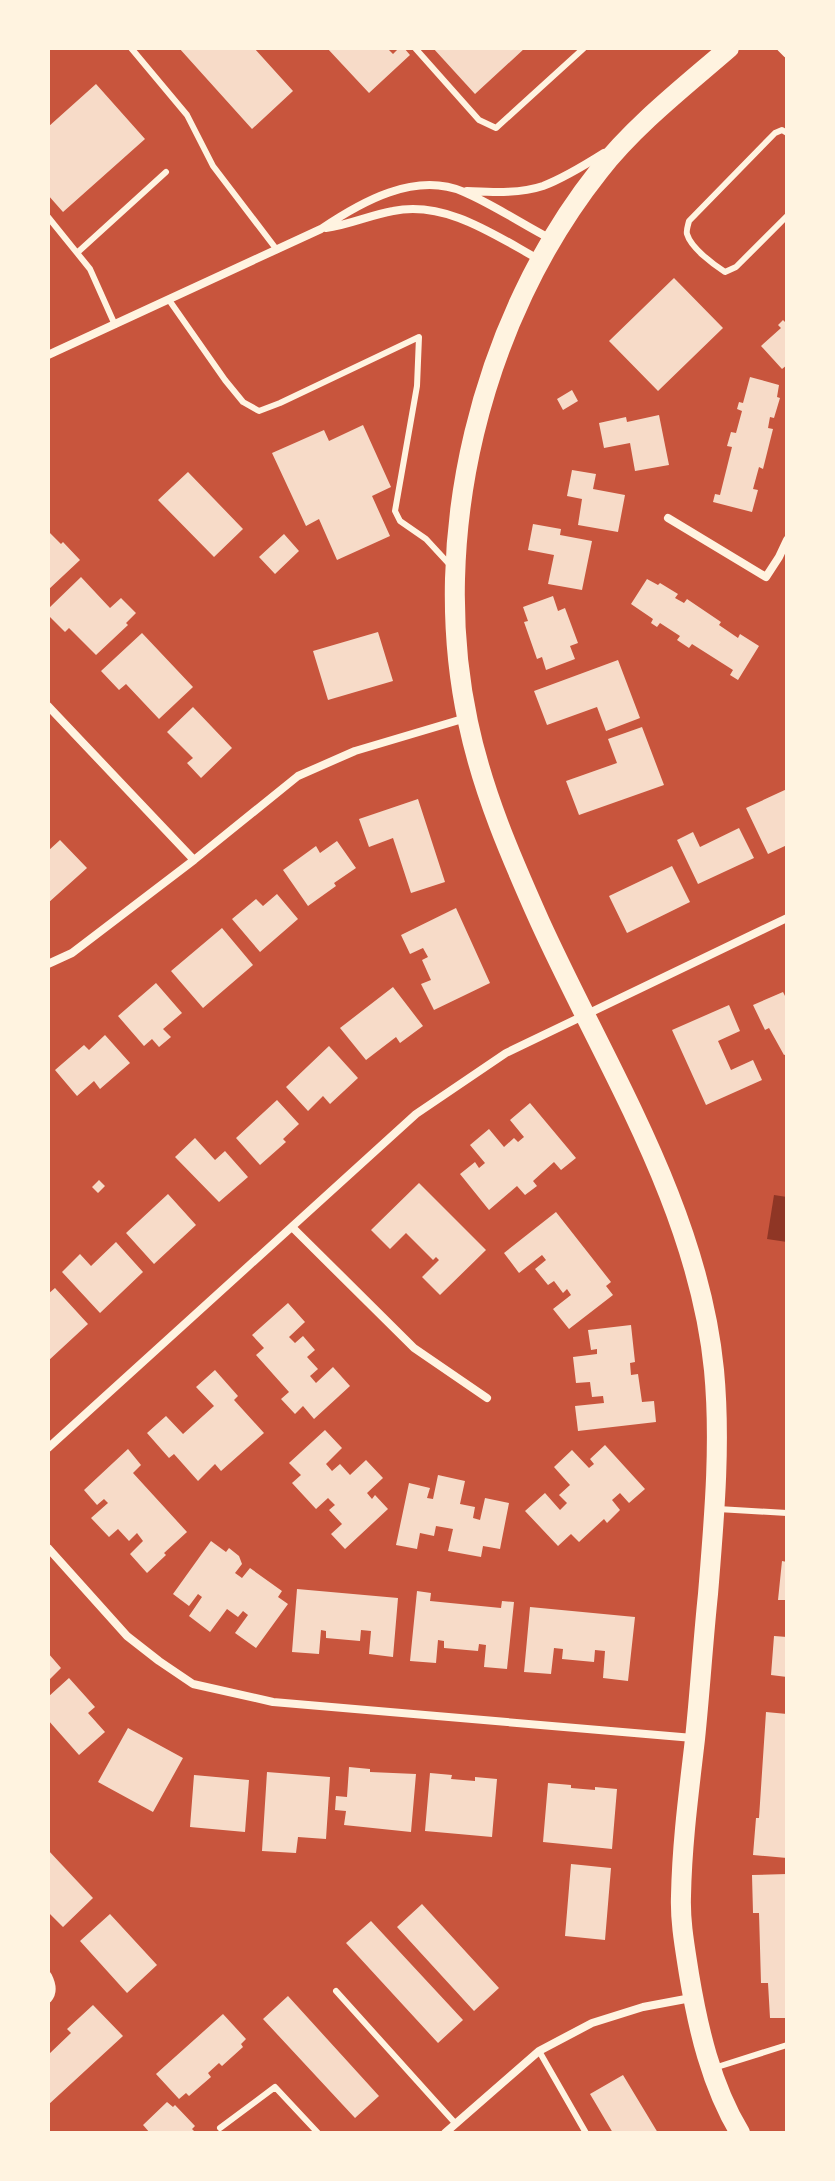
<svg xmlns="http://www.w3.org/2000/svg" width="835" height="2181" font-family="Signika,sans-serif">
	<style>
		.water { fill: #8f3625 }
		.building { fill: #f7dbc8 }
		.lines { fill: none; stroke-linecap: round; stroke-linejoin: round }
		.service { stroke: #fff3e0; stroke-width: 6 }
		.minor { stroke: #fff3e0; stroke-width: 8 }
		.primary { stroke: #fff3e0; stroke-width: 20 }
	</style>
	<rect width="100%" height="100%" fill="#c8553d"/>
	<path class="water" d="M774 1195 787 1197V1242L767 1239Z"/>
	<path class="building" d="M179 48H254L293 91 252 129Z
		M327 48H387L393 54 399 48H404L410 55 369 93Z
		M433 48H525L475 94Z
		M96 84 145 139 63 212 48 195V127Z
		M674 278 723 328 658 391 609 341Z
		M783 320 787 324V365L782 369 761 346 781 328 778 325Z
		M750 377 779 385 777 397 780 398 774 418 770 417 768 428 773 429 763 469 759 467 753 489 758 490 752 512 713 502 715 494 720 495 732 447 727 446 731 432 736 433 742 411 737 409 739 402 743 403Z
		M572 390 578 401 563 410 557 399Z
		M659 415 669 465 635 471 630 443 604 448 599 423 626 417 627 422Z
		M363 425 391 487 372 496 390 536 337 560 319 519 306 526 272 453 324 430 329 441Z
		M572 470 596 474 593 489 625 495 618 532 578 525 582 499 567 496Z
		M188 472 243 529 214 557 158 500Z
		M533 524 561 529 560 535 592 541 582 590 548 584 554 555 528 550Z
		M48 531 61 544 63 542 80 560 48 590Z
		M284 534 299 551 275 574 259 557Z
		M81 577 110 608 121 598 136 613 126 623 128 625 96 655 69 628 65 632 48 615V609Z
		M647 579 658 585 660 583 678 594 675 598 684 603 687 599 721 622 719 625 738 638 740 634 759 646 738 680 730 675 733 670 692 644 689 648 677 640 680 636 660 623 657 627 651 623 653 619 631 604Z
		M553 596 558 611 565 608 578 643 570 646 575 659 546 670 542 657 537 659 524 622 528 621 523 607Z
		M378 632 393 681 328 700 313 651Z
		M142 633 193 687 159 719 126 684 119 690 101 671Z
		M618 660 640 718 606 731 597 707 547 725 534 691Z
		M193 707 232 748 201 778 187 763 193 758 167 732Z
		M642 727 664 785 579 815 566 781 617 763 608 739Z
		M787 789V845L768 854 746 808Z
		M418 799 445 882 411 893 393 838 369 847 359 819Z
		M739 828 754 858 698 884 677 840 693 832 700 847Z
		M60 840 87 868 48 903V851Z
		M337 841 356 868 334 883 336 886 308 906 283 870 316 846 320 853Z
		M672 866 690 902 627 933 609 896Z
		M277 894 298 919 260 952 232 919 256 899 263 906Z
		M456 908 490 983 434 1010 421 984 431 980 422 960 428 957 423 948 410 954 401 935Z
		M222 928 253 965 203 1008 171 971Z
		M156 983 182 1013 163 1029 171 1037 159 1047 152 1039 144 1046 118 1016Z
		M393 987 423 1026 400 1043 396 1037 366 1060 340 1028Z
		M783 992 785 996 787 995V1054L784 1055 769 1028 765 1030 753 1005Z
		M729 1005 740 1031 718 1041 731 1070 753 1060 762 1080 706 1105 672 1030Z
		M105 1035 130 1063 100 1089 94 1081 77 1096 55 1070 84 1045 89 1050Z
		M329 1046 358 1078 330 1104 323 1096 308 1111 286 1087Z
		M277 1100 299 1124 283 1139 286 1142 260 1165 236 1138Z
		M530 1103 576 1158 561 1170 554 1162 533 1181 537 1186 525 1195 517 1186 489 1210 460 1174 475 1162 479 1168 485 1163 470 1145 489 1129 504 1147 514 1138 518 1142 524 1137 510 1120Z
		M195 1138 215 1160 225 1151 248 1177 219 1202 175 1157Z
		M99 1180 105 1186 98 1193 92 1187Z
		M419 1183 486 1250 440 1295 422 1277 439 1260 436 1257 433 1260 406 1233 390 1249 371 1230Z
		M168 1194 196 1225 154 1264 126 1233Z
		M556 1212 611 1282 606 1286 613 1295 569 1329 553 1309 571 1295 567 1289 563 1293 554 1281 548 1285 535 1269 546 1260 542 1255 519 1273 504 1253Z
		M116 1242 143 1272 100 1313 62 1272 80 1254 91 1266Z
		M55 1288 88 1324 48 1361V1294Z
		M288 1303 305 1322 289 1337 295 1343 303 1336 315 1350 307 1357 318 1369 310 1376 316 1383 333 1367 350 1386 314 1419 303 1406 295 1414 281 1399 289 1392 256 1355 264 1348 252 1335Z
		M631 1325 635 1362 630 1363 631 1375 638 1374 642 1402 654 1401 656 1422 578 1431 575 1406 604 1403 603 1396 592 1397 590 1382 576 1383 573 1357 597 1354V1349L591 1350 588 1330Z
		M215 1370 238 1396 234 1400 264 1433 221 1471 215 1464 198 1481 174 1454 169 1458 147 1433 166 1416 183 1434 214 1406 196 1387Z
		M325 1430 342 1448 326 1464 332 1471 340 1464 350 1475 366 1460 383 1478 367 1493 372 1499 375 1495 388 1509 345 1549 331 1534 342 1524 329 1510 335 1505 328 1498 316 1509 292 1483 301 1475 289 1463Z
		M605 1445 645 1489 629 1503 620 1493 612 1500 620 1510 607 1523 604 1519 579 1542 571 1534 558 1546 525 1511 545 1493 560 1510 567 1503 559 1495 570 1485 554 1467 572 1450 589 1468 594 1464 590 1459Z
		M128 1449 141 1465 133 1473 187 1532 164 1553 166 1555 147 1573 130 1554 143 1541 137 1533 129 1541 118 1529 109 1537 91 1518 108 1503 104 1499 97 1505 84 1490Z
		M438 1475 465 1481 460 1504 475 1507 473 1518 480 1520 485 1498 509 1503 500 1549 483 1546 481 1557 448 1551 453 1529 436 1526 434 1536 420 1533 417 1549 396 1545 409 1483 430 1488 427 1498 433 1499Z
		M211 1541 226 1552 229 1548 239 1556 242 1564 235 1573 242 1578 250 1568 282 1591 278 1597 288 1604 256 1648 235 1633 248 1615 243 1611 238 1617 227 1609 210 1632 189 1616 202 1597 198 1594 189 1606 173 1594Z
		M782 1561 787 1562V1600H778Z
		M297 1589 398 1598 393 1657 369 1654 371 1631 361 1630 360 1641 326 1638V1631L321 1630 319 1654 292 1652Z
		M417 1591 431 1593 430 1601 501 1608 502 1601 514 1602 507 1669 484 1667 486 1645 479 1644 478 1651 444 1648V1641L438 1640 436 1663 410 1661Z
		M530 1607 635 1617 628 1681 603 1678 605 1651 595 1650 594 1662 562 1659 563 1649 554 1648 551 1674 524 1672Z
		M774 1636 787 1637V1677L771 1675Z
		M48 1653 61 1668 48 1681Z
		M69 1678 95 1707 88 1713 105 1732 79 1755 48 1720V1697Z
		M766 1712 787 1714V1858L753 1855 756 1818H759Z
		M128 1728 183 1758 153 1812 98 1782Z
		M349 1767 370 1769V1772L416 1774 411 1832 344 1825 346 1811 335 1810 336 1796 347 1797Z
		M267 1772 330 1777 326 1839 298 1837 296 1853 262 1851Z
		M430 1773 452 1775 451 1779 475 1781V1777L497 1779 492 1837 425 1831Z
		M194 1775 249 1780 245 1832 190 1827Z
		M548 1783 571 1785V1788L595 1790V1787L617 1789 612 1849 543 1842Z
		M48 1850 93 1898 63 1927 48 1912Z
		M571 1864 611 1868 605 1940 565 1936Z
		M787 1874V2018H770L768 1983H761L759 1913H753L752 1875Z
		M422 1904 499 1988 474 2011 397 1927Z
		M110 1914 157 1965 127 1993 80 1941Z
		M371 1921 463 2020 438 2043 346 1943Z
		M288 1996 379 2096 355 2118 263 2019Z
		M93 2005 123 2036 48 2105V2055L71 2033 67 2029Z
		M223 2014 246 2039 241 2044 243 2047 222 2066 219 2063 208 2073 211 2077 189 2096 186 2093 179 2099 156 2074Z
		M623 2075 658 2133H613L590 2094Z
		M167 2102 173 2107 175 2105 195 2126 192 2129 196 2133H150L143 2125Z"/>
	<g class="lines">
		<path class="service" d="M131 48 187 115 213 166 277 250
			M415 48 479 120 496 128 584 48
			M787 133 782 130 775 133 689 221C688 225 686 231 687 234 691 248 714 265 725 272L736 267 787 216
			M48 217 90 269 115 325
			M78 252 166 172
			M169 300 225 380 243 402 259 411 280 403 419 337 417 386 395 511 400 521 426 539 450 565
			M718 1509 787 1513
			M336 1991 455 2123
			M539 2051 586 2133
			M714 2068 787 2045
			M220 2128 275 2087 318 2133"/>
		<path class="minor" d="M781 48 787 54
			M467 191C491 192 519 194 543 186 564 178 585 165 604 153
			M326 228C349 225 370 215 393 211 446 200 496 236 540 260
			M48 355 321 229C361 202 415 171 464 192 494 205 522 224 551 239
			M668 518 766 577 779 557 787 540
			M48 706 194 860
			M48 964 72 953 194 860 298 776 355 751 466 718
			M292 1227 414 1348 487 1398
			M48 1448 416 1114 506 1053 787 918
			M48 1548 127 1636 159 1661 193 1684 273 1702 693 1738
			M48 1976C52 1984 54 1992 48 1999
			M445 2133 539 2051 592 2023 643 2007 691 1998"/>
		<path class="primary" d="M729 48C684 87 635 125 599 171 481 320 428 537 468 722 483 793 511 857 540 922 606 1067 698 1208 714 1370 721 1444 714 1520 708 1594 703 1642 700 1691 695 1739 689 1791 682 1843 681 1896 680 1922 685 1948 689 1974 698 2028 711 2085 740 2133"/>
	</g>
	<rect width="835" height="2181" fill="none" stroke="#fff3e0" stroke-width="100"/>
</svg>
